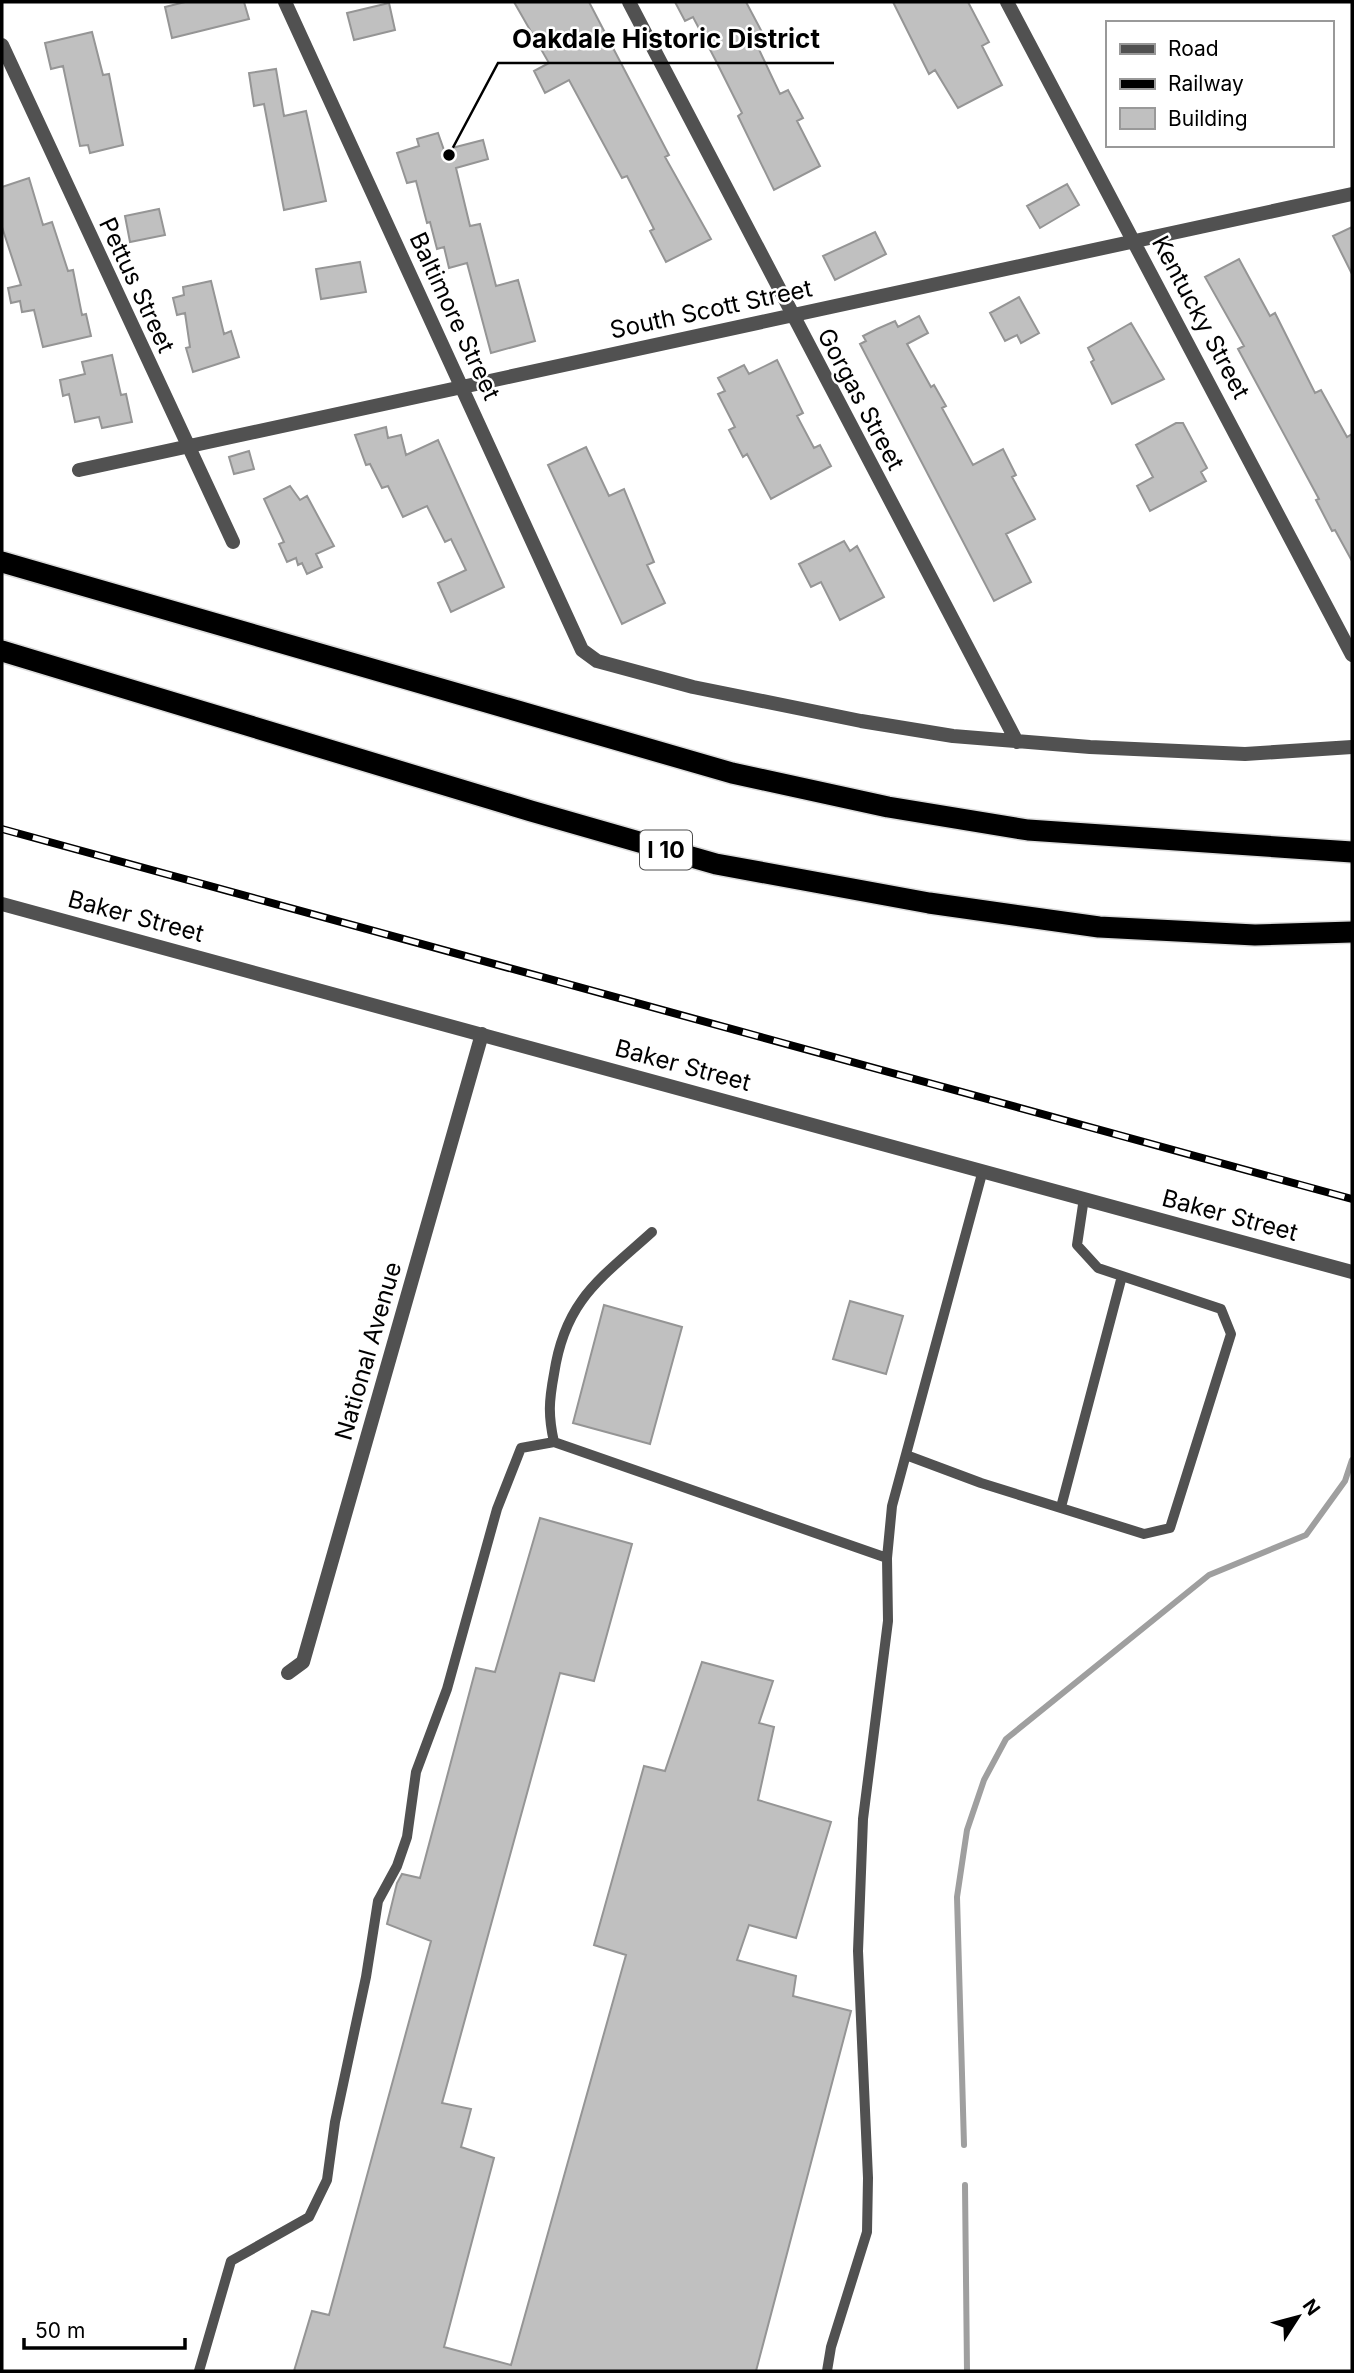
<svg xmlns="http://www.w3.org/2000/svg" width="1354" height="2373" font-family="Inter,sans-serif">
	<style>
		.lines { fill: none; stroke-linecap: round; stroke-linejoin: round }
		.stream { stroke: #9f9f9f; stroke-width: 6 }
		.building { fill: #c0c0c0; stroke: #959595; stroke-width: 2 }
		.highway-casing { stroke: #dbdbdb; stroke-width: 24 }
		.lane { stroke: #515151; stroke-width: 10 }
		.street { stroke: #515151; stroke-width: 14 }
		.highway { stroke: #000; stroke-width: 21 }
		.rail-casing { stroke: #000; stroke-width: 8 }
		.rail { stroke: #fff; stroke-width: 5; stroke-dasharray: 16; stroke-linecap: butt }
		.labels { text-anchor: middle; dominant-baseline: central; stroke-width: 5; stroke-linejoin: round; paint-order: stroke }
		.shield { fill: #fff; stroke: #4c4c4c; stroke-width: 2 }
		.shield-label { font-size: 23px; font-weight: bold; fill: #000 }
		.street-label { font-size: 24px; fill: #000; stroke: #fff }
		.leader { fill: none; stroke: #000; stroke-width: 2.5 }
		.callout-dot { fill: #000; stroke: #fff; stroke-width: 2.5 }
		.callout-label { font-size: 26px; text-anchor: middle; font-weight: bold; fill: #000; stroke: #fff; stroke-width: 5; stroke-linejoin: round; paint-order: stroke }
	</style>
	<rect width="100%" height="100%" fill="#fff"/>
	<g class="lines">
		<path class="stream" d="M964 2145 957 1897 967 1830 984 1780 1006 1739 1209 1575 1306 1535 1345 1481 1352 1460
			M965 2185 967 2371"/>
	</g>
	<path class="building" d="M185 2H244L249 19 172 38 165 7Z
		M514 2H589L669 155 665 157 711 239 666 262 650 231 654 229 627 176 622 178 569 80 545 93 534 71 549 63Z
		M675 2H746L763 34 755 41 780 94 788 90 803 118 797 121 820 166 774 190 738 116 742 113 716 61 693 17 685 21Z
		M893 2H968L989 42 982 46 1002 85 958 108 935 70 929 74Z
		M389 3 395 30 354 40 347 13Z
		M92 32 103 75 109 74 123 145 90 153 88 145 80 146 63 66 51 69 45 43Z
		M276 69 284 116 306 111 326 201 284 210 264 104 254 106 249 73Z
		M438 133 444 150 483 140 488 159 456 168 470 226 480 224 496 286 518 280 535 341 491 353 467 263 449 268 444 247 437 249 430 222 427 223 416 181 407 183 397 153 419 146 417 139Z
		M29 178 43 225 52 222 68 271 73 270 82 315 86 314 91 336 43 347 34 310 22 312 20 301 11 303 8 288 21 285 2 227V187Z
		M1067 184 1079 205 1040 228 1027 206Z
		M159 209 165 235 130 242 125 216Z
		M1352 227V274L1333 236Z
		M875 232 886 254 835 280 823 256Z
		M1239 259 1270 316 1275 313 1315 393 1321 390 1347 437 1352 434V561L1335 530 1332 531 1316 500 1319 499 1238 349 1244 346 1205 277Z
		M360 262 366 292 321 299 316 269Z
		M211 281 224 334 231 331 239 357 193 372 186 348 190 347 185 313 177 315 173 298 184 295 183 287Z
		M1019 297 1039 333 1021 343 1017 335 1005 341 990 313Z
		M919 316 928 333 907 344 931 387 934 385 946 406 942 408 973 465 1003 449 1016 475 1012 477 1035 519 1006 534 1031 582 994 601 860 344 866 341 863 336 877 329 895 321 898 327Z
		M1131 323 1164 379 1112 404 1091 362 1094 360 1088 348Z
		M112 355 121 395 126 394 132 422 102 428 99 417 75 422 69 394 63 396 60 380 85 374 82 362Z
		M777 360 803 413 797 416 814 448 820 445 831 466 771 499 747 454 743 457 729 430 735 427 718 394 725 391 718 378 744 365 749 374Z
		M1176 423H1183L1207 468 1201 472 1206 481 1150 511 1137 486 1153 477 1136 445Z
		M386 427 388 438 401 435 406 455 438 440 504 587 451 612 438 583 466 570 451 539 445 542 427 506 403 517 388 486 382 488 370 464 366 465 355 435Z
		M586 447 609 496 624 489 654 562 647 565 665 603 622 624 548 465Z
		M249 451 254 469 234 474 229 457Z
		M290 486 300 500 307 496 334 546 316 554 322 567 307 574 302 563 298 565 296 558 287 562 279 544 284 542 264 499Z
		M844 541 850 551 857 546 884 597 840 620 821 582 811 587 799 564Z
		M850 1301 903 1316 886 1374 833 1359Z
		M604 1305 682 1327 650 1444 573 1423Z
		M540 1518 632 1544 594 1681 560 1673 442 2103 471 2109 461 2147 494 2158 444 2347 511 2365 626 1955 594 1945 644 1766 665 1771 702 1662 773 1681 759 1723 774 1727 758 1800 831 1822 796 1938 749 1925 737 1960 796 1976 793 1996 851 2011 756 2371H294L312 2311 329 2315 431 1941 387 1924 397 1883 402 1874 420 1878 476 1668 495 1672Z"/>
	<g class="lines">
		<g class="highway-casing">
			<path id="highway" d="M2 562 732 773 888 807 1028 830 1352 852
				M2 651 531 811 716 864 929 903 1099 927 1255 935 1352 932"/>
		</g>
		<path class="lane" d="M652 1232C600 1279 565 1300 554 1374 549 1401 548 1415 554 1442L887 1558
			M906 1455 981 1483 1144 1534 1170 1528 1231 1334 1221 1309 1098 1268 1077 1245 1084 1198
			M1061 1507 1122 1276
			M199 2371 231 2261 309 2217 327 2180 335 2122 366 1977 378 1901 397 1866 407 1837 416 1772 447 1689 497 1509 521 1448 554 1442
			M827 2371 831 2347 867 2232 868 2178 858 1951 863 1819 888 1621 887 1558 892 1506 983 1170"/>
		<path class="street" d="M285 2 582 650 597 661 693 687 861 721 953 736 1090 747 1245 754 1352 747
			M629 2 1017 742
			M1007 2 1352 655
			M2 45 233 542
			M79 470 1352 194
			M2 904 1352 1272
			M288 1673 303 1662 482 1034"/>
		<use href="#highway" class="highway"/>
		<g class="rail-casing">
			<path id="rail" d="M2 829 1352 1199"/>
		</g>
		<use href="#rail" class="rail"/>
	</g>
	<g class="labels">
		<rect class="shield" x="640" y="830.5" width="52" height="39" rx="5"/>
		<g class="shield-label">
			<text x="666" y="850">I 10</text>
		</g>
		<g class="street-label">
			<text transform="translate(137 285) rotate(65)">Pettus Street</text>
			<text transform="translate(711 309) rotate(-12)">South Scott Street</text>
			<text transform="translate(455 316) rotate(65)">Baltimore Street</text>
			<text transform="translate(1201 317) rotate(62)">Kentucky Street</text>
			<text transform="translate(861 399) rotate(62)">Gorgas Street</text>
			<text transform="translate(136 916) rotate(15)">Baker Street</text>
			<text transform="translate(683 1065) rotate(15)">Baker Street</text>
			<text transform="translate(1230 1215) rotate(15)">Baker Street</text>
			<text transform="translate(368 1351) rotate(-74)">National Avenue</text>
		</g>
	</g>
	<path class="leader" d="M449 155L498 63H834"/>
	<circle class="callout-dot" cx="449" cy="155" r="7"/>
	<g class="callout-label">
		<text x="666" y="48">Oakdale Historic District</text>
	</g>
	<rect width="1354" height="2373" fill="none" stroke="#000000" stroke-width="7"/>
	<rect x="1106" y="21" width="228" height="126" fill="#ffffff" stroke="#999999" stroke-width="2"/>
	<rect x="1120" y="44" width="35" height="10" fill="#515151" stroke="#999999" stroke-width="2"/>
	<text x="1168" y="56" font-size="21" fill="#000000">Road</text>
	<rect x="1120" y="79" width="35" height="10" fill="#000000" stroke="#999999" stroke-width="2"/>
	<text x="1168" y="91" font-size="21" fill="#000000">Railway</text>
	<rect x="1120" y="108" width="35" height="21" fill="#c0c0c0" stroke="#999999" stroke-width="2"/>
	<text x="1168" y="126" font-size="21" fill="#000000">Building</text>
	<g transform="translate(1298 2317) rotate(54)" stroke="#ffffff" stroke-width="5" paint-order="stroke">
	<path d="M0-5L12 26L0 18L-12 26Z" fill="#000000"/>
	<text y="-10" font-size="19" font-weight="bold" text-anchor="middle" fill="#000000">N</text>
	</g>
	<path d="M24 2338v10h161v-10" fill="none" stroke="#000000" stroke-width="3.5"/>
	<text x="35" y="2338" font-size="21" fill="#000000" stroke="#ffffff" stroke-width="5" paint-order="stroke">50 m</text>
</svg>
